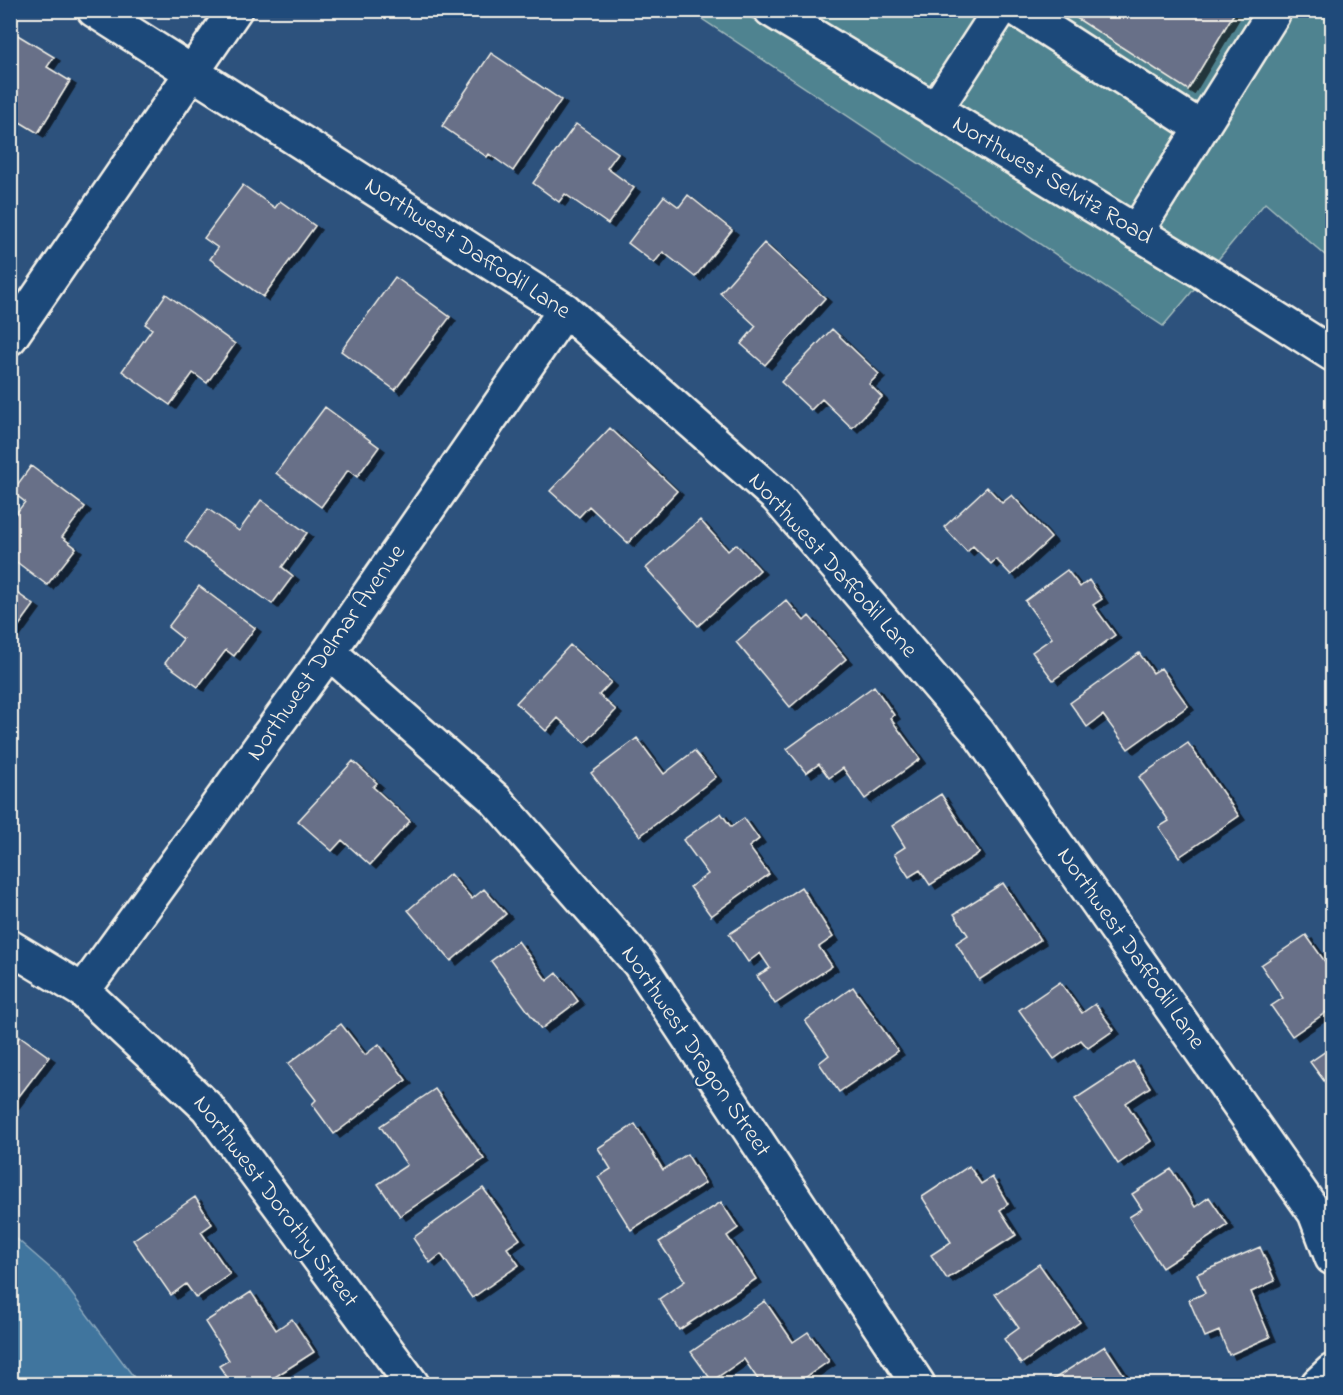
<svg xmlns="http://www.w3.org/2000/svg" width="1343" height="1395" font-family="'Indie Flower',sans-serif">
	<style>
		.green { fill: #4f8390; stroke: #a2babc; stroke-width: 1.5 }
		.water { fill: #41759e; stroke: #89a7bc; stroke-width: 1.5 }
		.building { fill: #677088; stroke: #f4f1e8; stroke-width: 1.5; filter: url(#shadow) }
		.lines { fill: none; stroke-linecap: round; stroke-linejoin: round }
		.minor-casing { stroke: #f4f1e8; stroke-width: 38 }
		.minor { stroke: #1f4a7a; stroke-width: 33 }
		.labels { text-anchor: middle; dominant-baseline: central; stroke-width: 5; stroke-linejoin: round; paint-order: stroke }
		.street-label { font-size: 24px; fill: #f4f1e8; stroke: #1f4a7a }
	</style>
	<defs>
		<filter id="shadow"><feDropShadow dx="6" dy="4" stdDeviation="0" flood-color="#0009"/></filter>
	</defs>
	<rect width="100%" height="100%" fill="#2d527d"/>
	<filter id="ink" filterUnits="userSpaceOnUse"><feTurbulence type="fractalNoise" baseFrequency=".0167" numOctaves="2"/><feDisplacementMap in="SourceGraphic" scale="12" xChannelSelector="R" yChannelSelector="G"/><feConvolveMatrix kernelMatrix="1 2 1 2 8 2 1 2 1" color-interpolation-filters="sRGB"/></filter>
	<g filter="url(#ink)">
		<path class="green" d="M690 11H740L1196 287 1163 326Z
			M802 11H1332V261L1265 203 1216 262Z"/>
		<path class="water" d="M11 1234 57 1274 139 1384H11Z"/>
		<path class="building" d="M1064 10H1236L1188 90Z
			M16 34 54 57 47 67 70 81 38 133 10 116V43Z
			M491 53 561 100 513 171 489 154 487 157 442 126Z
			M576 124 618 153 607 168 634 188 608 224 565 194 559 202 533 183Z
			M243 185 275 208 280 201 315 226 263 297 210 259 218 248 204 238Z
			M688 195 732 230 695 277 663 252 654 263 628 243 664 196 679 207Z
			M764 243 825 298 765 365 741 344 756 326 720 293Z
			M395 277 450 317 395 390 341 351Z
			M166 294 235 344 207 383 193 373 170 405 122 371 152 329 145 324Z
			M832 329 879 374 869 384 882 397 852 428 822 399 811 410 781 382Z
			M325 407 379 447 357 477 348 470 321 507 276 473Z
			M610 428 677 491 628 543 589 506 579 517 550 491Z
			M31 466 85 507 62 537 76 548 47 585 10 557V521L25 502 12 492Z
			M987 487 1002 503 1012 495 1051 538 1011 575 996 559 991 564 973 546 967 552 944 527Z
			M261 500 307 533 282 567 293 576 272 604 185 541 208 509 239 531Z
			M700 520 728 551 736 544 760 570 698 626 646 568Z
			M1067 570 1080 587 1089 580 1102 599 1093 605 1115 635 1053 680 1032 652 1052 638 1025 601Z
			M199 586 255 628 234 656 226 650 198 687 165 663 183 639 168 627Z
			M10 588 34 605 10 638Z
			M786 600 804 621 809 616 846 659 790 707 736 642Z
			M570 645 611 682 599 695 616 710 585 743 558 718 546 731 516 703Z
			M1139 653 1153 673 1161 668 1188 706 1128 749 1103 715 1087 727 1070 703Z
			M874 686 894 715 890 718 920 759 865 799 843 768 829 778 819 764 806 773 787 749Z
			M637 738 664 774 694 751 716 777 640 836 591 773Z
			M1188 743 1239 816 1179 857 1159 827 1169 821 1139 777Z
			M353 761 377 783 373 787 410 821 370 865 342 840 332 851 298 821Z
			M941 794 979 853 930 885 920 870 909 877 894 854 905 847 892 826Z
			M721 813 731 827 744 818 759 839 749 847 769 874 711 916 690 887 708 874 683 840Z
			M450 874 472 899 484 889 506 914 451 961 408 910Z
			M1003 883 1040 940 979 980 956 943 968 935 954 914Z
			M801 887 833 937 819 947 832 966 775 1004 757 976 770 968 760 953 748 962 729 934Z
			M1306 935 1328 966 1332 963V1008L1292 1036 1271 1006 1283 998 1261 965Z
			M518 941 547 981 557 973 578 1001 541 1029 491 961Z
			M1060 982 1082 1013 1095 1004 1114 1030 1088 1048 1081 1040 1054 1059 1019 1010Z
			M853 987 898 1051 839 1092 819 1063 829 1055 805 1021Z
			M341 1024 365 1055 379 1044 406 1080 334 1134 312 1104 316 1100 288 1064Z
			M20 1036 49 1057 10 1108V1049Z
			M1332 1047V1087L1330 1089 1310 1062Z
			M1133 1061 1150 1087 1126 1103 1151 1141 1118 1164 1075 1099Z
			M435 1089 484 1159 400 1216 378 1184 407 1165 380 1126Z
			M635 1124 663 1170 687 1154 705 1183 631 1230 598 1177 611 1169 598 1148Z
			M969 1166 981 1184 992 1177 1008 1204 1000 1210 1016 1235 947 1279 931 1255 951 1242 922 1197Z
			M1171 1169 1195 1207 1209 1197 1228 1225 1162 1268 1129 1217 1142 1209 1132 1194Z
			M483 1188 520 1239 507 1248 519 1265 472 1298 441 1254 430 1263 413 1238Z
			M195 1197 212 1224 201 1232 230 1274 196 1298 186 1284 171 1295 133 1240Z
			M721 1202 738 1228 727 1236 756 1279 679 1330 659 1299 685 1281 659 1242Z
			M1260 1247 1275 1281 1251 1292 1270 1337 1229 1355 1219 1331 1205 1337 1189 1300 1205 1293 1197 1274Z
			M1039 1264 1080 1322 1021 1364 1004 1339 1019 1328 995 1294Z
			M251 1292 276 1330 292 1319 314 1352 264 1384H232L219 1366 229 1360 205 1322Z
			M765 1301 793 1342 808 1332 829 1361 796 1384H761L744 1359 712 1381 691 1352Z
			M1105 1346 1130 1384H1046Z
			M315 1377 319 1384H304Z"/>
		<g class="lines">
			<g class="minor-casing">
				<path id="minor" d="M94 10 565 310 777 497 978 732 1315 1213 1332 1258
					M771 10 1219 282 1332 354
					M1018 10 1201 128
					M935 110 1000 10
					M1136 232 1273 14 1272 10
					M10 338 235 10
					M329 652 495 799 639 963 918 1384
					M10 947 83 991 207 1107 412 1384
					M83 991 329 652 565 310
					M1318 1384 1332 1371"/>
			</g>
			<use href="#minor" class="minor"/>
		</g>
	</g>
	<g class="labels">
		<g class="street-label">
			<text transform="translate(1052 181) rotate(31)">Northwest Selvitz Road</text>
			<text transform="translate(467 249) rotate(33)">Northwest Daffodil Lane</text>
			<text transform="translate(832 566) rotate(48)">Northwest Daffodil Lane</text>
			<text transform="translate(327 653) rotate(-55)">Northwest Delmar Avenue</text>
			<text transform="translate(1130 949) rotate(55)">Northwest Daffodil Lane</text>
			<text transform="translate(695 1052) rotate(56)">Northwest Dragon Street</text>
			<text transform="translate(275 1202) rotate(53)">Northwest Dorothy Street</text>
		</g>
	</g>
	<rect width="1343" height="1395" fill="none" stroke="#1f4a7a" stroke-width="36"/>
	<rect x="18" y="18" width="1307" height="1359" fill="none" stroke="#f4f1e8" stroke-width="2" filter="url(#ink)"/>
</svg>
